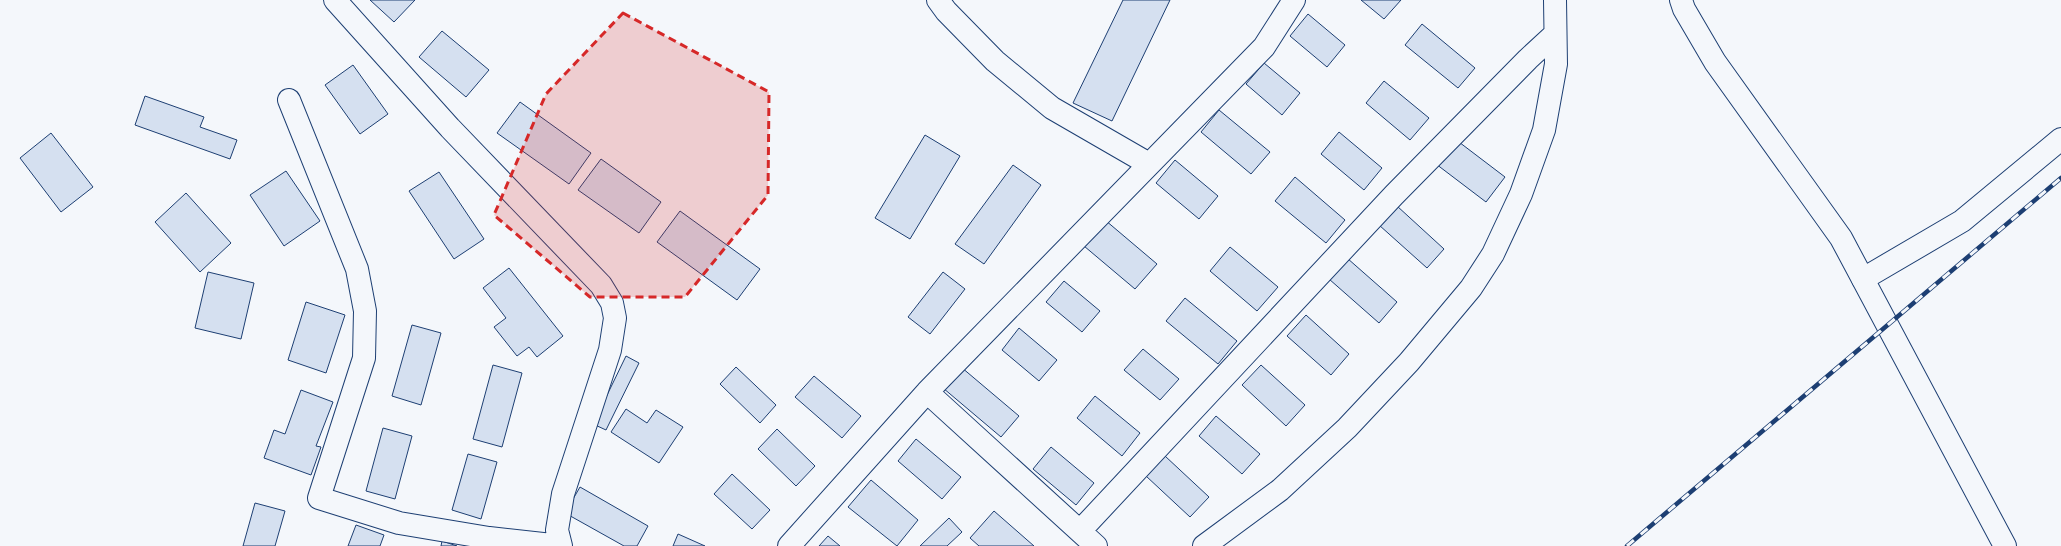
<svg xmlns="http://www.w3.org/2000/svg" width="2061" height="546" font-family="'Fira Sans Condensed',sans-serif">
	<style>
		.building { fill: #d5e0f0; stroke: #1d3f73 }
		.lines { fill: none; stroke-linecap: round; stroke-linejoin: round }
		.minor-casing { stroke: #1d3f73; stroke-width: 24 }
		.major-casing { stroke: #1d3f73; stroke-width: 24 }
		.minor { stroke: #f4f7fb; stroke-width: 22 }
		.major { stroke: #f4f7fb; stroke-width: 22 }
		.rail-casing { stroke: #1d3f73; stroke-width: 4.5 }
		.rail { stroke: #f4f7fb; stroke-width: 3; stroke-dasharray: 9; stroke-linecap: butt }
		.marked { fill: #d62828; fill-opacity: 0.2; stroke: #d62828; stroke-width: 3; stroke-dasharray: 8 5; stroke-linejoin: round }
	</style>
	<rect width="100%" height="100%" fill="#f4f7fb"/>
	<path class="building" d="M370 0H415L394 22Z
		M1123 0H1170L1112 121 1073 103Z
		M1361 0H1401L1384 19Z
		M1308 14 1345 45 1327 67 1290 36Z
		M1422 24 1475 68 1458 88 1405 45Z
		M442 31 489 70 466 97 419 57Z
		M1264 63 1300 93 1282 115 1246 84Z
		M353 65 388 114 360 134 325 85Z
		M1384 81 1429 118 1410 140 1366 103Z
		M145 96 204 117 200 127 237 140 230 159 135 125Z
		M520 102 591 153 569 184 497 133Z
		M1219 110 1270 152 1251 174 1201 132Z
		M1339 132 1382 168 1364 190 1321 154Z
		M51 133 93 187 61 212 20 158Z
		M925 135 960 156 910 239 875 218Z
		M1455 139 1505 177 1486 202 1436 164Z
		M601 159 661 202 639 233 578 190Z
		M1175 160 1218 196 1199 219 1156 183Z
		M1013 165 1041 185 984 264 955 244Z
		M286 171 320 221 284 246 250 195Z
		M439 172 484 239 454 259 409 191Z
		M1295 177 1345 220 1326 243 1275 201Z
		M186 193 231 243 200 272 155 222Z
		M1397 206 1444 249 1427 268 1379 225Z
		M680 211 760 269 737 300 657 242Z
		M1105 220 1157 264 1135 289 1084 246Z
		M1230 247 1278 287 1257 311 1210 271Z
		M1347 258 1397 302 1379 323 1329 279Z
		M509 268 563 336 537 357 529 347 517 356 494 327 506 318 483 288Z
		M208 272 254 283 241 339 195 328Z
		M943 272 965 289 930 334 908 317Z
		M1064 281 1100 311 1082 332 1046 302Z
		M1185 298 1237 341 1218 364 1166 321Z
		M306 302 345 315 326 373 288 360Z
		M1306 315 1349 354 1331 375 1287 336Z
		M412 325 441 333 421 405 392 396Z
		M1019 328 1057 360 1039 381 1002 350Z
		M1143 349 1179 379 1160 400 1124 370Z
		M626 356 639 363 606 430 593 424Z
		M493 365 522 373 502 447 473 439Z
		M1261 365 1305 405 1286 426 1242 385Z
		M736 367 776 405 760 423 720 384Z
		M961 367 1019 416 1001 437 943 388Z
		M814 376 861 416 842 438 795 397Z
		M301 390 333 402 316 446 321 447 311 475 264 458 274 430 285 434Z
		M1095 396 1140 433 1122 456 1077 418Z
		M626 409 647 423 656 410 683 427 659 463 611 432Z
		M1216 416 1260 454 1242 474 1199 436Z
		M383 428 412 436 395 499 366 491Z
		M777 429 815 466 796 486 758 449Z
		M916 439 961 477 942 499 898 461Z
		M1051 447 1094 483 1076 505 1033 469Z
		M468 454 497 462 481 519 452 510Z
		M1165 456 1209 497 1190 517 1146 476Z
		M732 474 770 510 752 529 714 494Z
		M871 480 918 520 897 546 848 507Z
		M580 487 648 526 637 546H624L565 513Z
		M255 503 285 511 275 546H243Z
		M994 511 1034 546H979L970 538Z
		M949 518 962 532 947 546H920Z
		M356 525 384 535 380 546H348Z
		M678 534 705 546H673Z
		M828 536 840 546H819Z
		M442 541 457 546H441Z"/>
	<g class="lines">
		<g class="minor-casing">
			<path id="minor" d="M938 0 946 11 995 61 1052 108 1149 164
				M289 100 357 269 365 311 364 358 319 498 399 523 489 538 561 546 557 530 563 494 610 350 615 318 612 303 601 285 450 128 335 0
				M1863 279 1962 221 2061 139
				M927 392 1096 546
				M1080 531 1394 195 1528 59 1555 34
				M789 546 927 392 1264 47 1294 0
				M1204 546 1280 490 1347 428 1409 362 1471 288 1493 254 1521 194 1544 130 1556 64 1555 0"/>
		</g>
		<g class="major-casing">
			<path id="major" d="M1681 0 1684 9 1715 62 1841 238 2005 546"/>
		</g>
		<use href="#minor" class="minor"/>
		<use href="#major" class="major"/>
		<g class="rail-casing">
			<path id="rail" d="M1627 546 2061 178"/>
		</g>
		<use href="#rail" class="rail"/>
	</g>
	<path class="marked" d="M623 13 769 92 768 195 685 297H590L494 215 546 94Z"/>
</svg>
